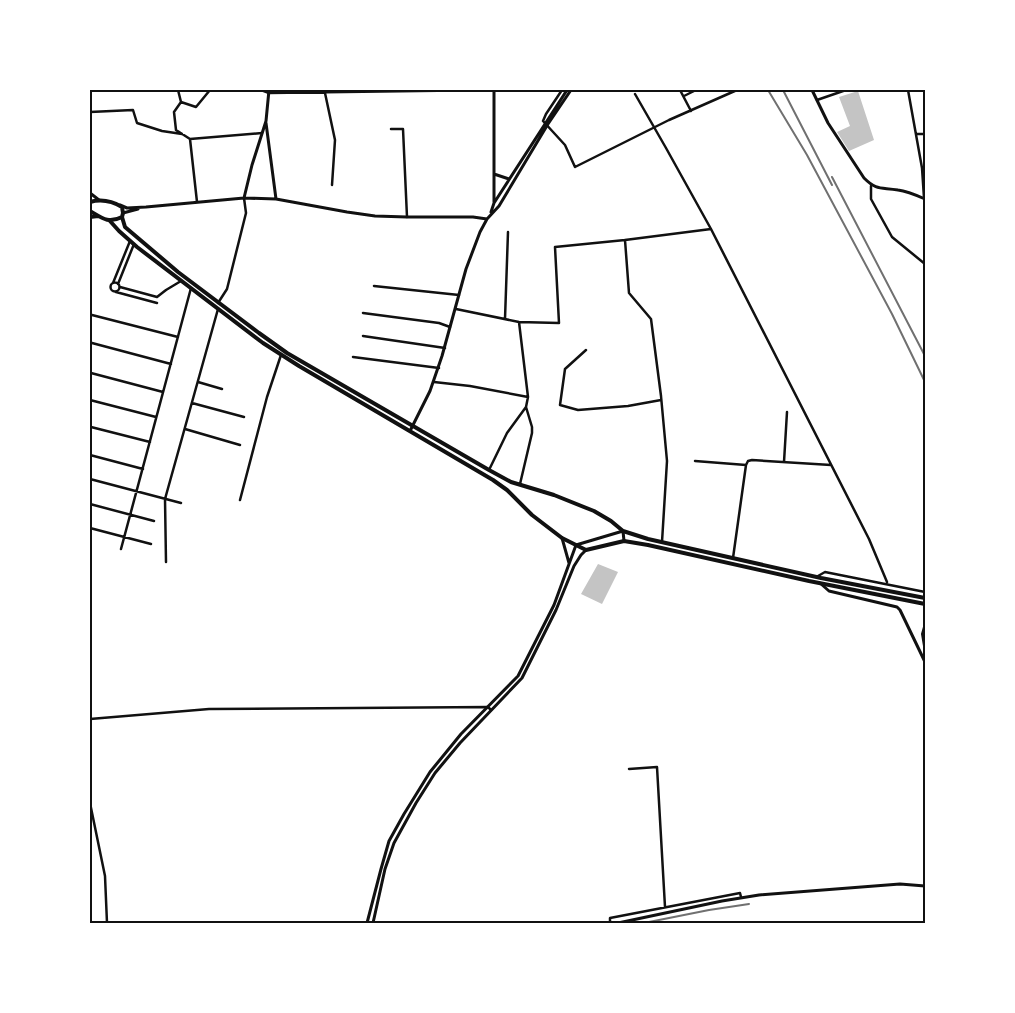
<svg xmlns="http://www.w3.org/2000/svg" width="1015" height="1013" font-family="'IBM Plex Serif',serif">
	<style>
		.building { fill: #c4c4c4 }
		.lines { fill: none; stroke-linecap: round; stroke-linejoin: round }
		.minor { stroke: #111; stroke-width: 2.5 }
		.tertiary { stroke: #111; stroke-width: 3 }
		.secondary { stroke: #111; stroke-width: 3 }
		.primary { stroke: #111; stroke-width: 4 }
		.rail { stroke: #707070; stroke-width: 2 }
		.neatline { fill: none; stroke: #111; stroke-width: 2 }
	</style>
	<rect width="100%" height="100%" fill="#fff"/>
	<path class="building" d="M858 91 874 140 849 151 837 132 850 126 839 97Z
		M598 564 618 572 602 604 581 594Z"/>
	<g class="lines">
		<path class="minor" d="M178 90 181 102 196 107 210 90
			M261 90 269 93 494 90
			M562 90 546 114 543 121 565 145 575 167 669 120 737 90
			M680 90 691 111
			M908 90 922 168 924 198
			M325 93 335 140 332 185
			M635 94 666 148 711 229
			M684 96 696 90
			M817 100 846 90
			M181 102 174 112 176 130 190 139 197 202
			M90 112 133 110 137 123 162 131 182 134
			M391 129H403L407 217
			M917 134H925
			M190 139 262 133
			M871 186V199L892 237 925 264
			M625 240 711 229 869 539 887 582
			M110.5 287a4.5 4.5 0 1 1 9 0a4.5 4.5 0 1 1-9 0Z
			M113 283 130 241
			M118 284 134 244
			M374 286 459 295
			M120 287 157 297 166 290 181 281
			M116 292 157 303
			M218 303 227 289 246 213 244 198
			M456 309 519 322 559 323 555 247 625 240 629 293 651 319 661 396 667 461 662 542
			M363 313 439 323 450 327
			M92 315 178 337
			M505 319 508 232
			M363 336 445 348
			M92 343 171 364
			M586 350 565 369 560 405 578 410 628 406 661 400
			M353 357 439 368
			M91 373 163 392
			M198 382 222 389
			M434 382 470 386 528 397 519 322
			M90 400 156 417
			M192 403 244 417
			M91 427 150 442
			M185 429 240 445
			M90 455 143 469
			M695 461 746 465
			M784 462 787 412
			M489 470 507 433 526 407 528 397
			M90 479 181 503
			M520 484 532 433V427L526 407
			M240 500 267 397 281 355
			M90 504 154 521
			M90 528 151 544
			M121 549 191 288
			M733 558 746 465 748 461 752 460 831 465
			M166 562 165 499 218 309
			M818 576 825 572 925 592
			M90 719 209 709 488 707 491 710
			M629 769 657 767 665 907
			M90 803 105 876 107 923
			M610 923V918L740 893 741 897"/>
		<path class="tertiary" d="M494 90V202
			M812 90 828 123 864 178C877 191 881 187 898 190 907 191 916 195 925 199
			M266 123 276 199
			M494 174 509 179
			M90 193 99 200
			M244 198 252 165 266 121 269 90
			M120 205 127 208 146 207 244 198 276 199 347 212 375 216 407 217H473L487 219
			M491 212 494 203 567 90
			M123 213 138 209
			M410 431 430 391 442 356 466 269 480 232 487 219 499 206 548 124 571 90"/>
		<path class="secondary" d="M562 538 569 563
			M820 583 829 591 897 607 900 610 925 662
			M367 923 381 869 389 841 404 814 430 772 461 734 518 676 554 605 576 545 623 531 624 541
			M373 923 385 869 394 843 416 803 435 773 460 743 522 678 556 610 574 566 581 555 586 550
			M618 923 722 901 759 895 900 884 925 886"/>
		<path class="primary" d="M90 202C101 199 112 201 122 207L123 213 122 217C108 224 102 218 90 211
			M90 217 98 216
			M122 217 125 227 178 272 259 333 287 353 489 470 511 482 554 495 594 511 611 521 623 531 648 539 821 578 925 598
			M110 221 119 231 137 247 263 343 299 366 493 480 507 490 532 515 562 538 586 550 624 541 648 545 809 581 925 604
			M925 627 923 634 925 646"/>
		<path class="rail" d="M768 90 807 155 892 314 925 382
			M783 90 832 185
			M832 177 925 356
			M644 923 709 910 749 904"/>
	</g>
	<rect width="1015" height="1013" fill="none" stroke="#ffffff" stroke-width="182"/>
	<rect x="91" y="91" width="833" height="831" class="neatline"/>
</svg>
